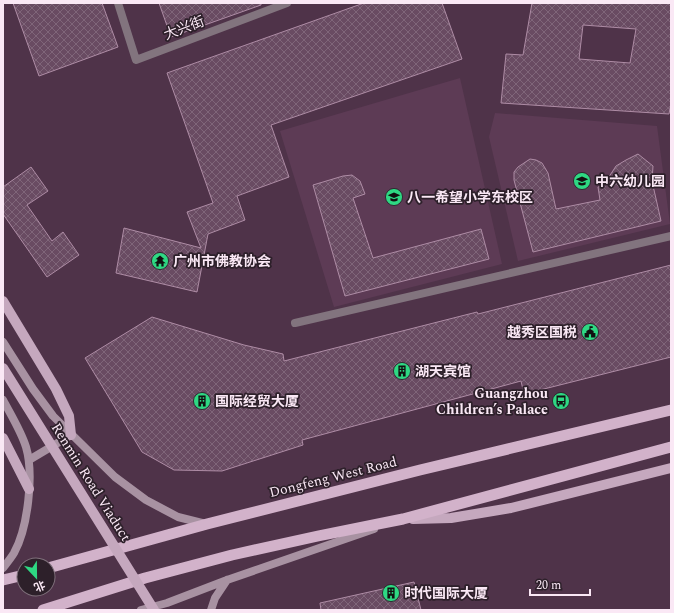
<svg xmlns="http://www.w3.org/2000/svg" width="674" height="613" font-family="Spectral,'Noto Sans SC',serif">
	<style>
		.built { fill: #5d3b55 }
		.building { fill: url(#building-cross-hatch); stroke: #ae8ca5; fill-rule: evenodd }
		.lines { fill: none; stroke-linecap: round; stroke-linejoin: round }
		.minor { stroke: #82747e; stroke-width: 8 }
		.secondary { stroke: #a892a2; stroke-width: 8 }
		.primary { stroke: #c5a8be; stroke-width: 10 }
		.trunk { stroke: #d2b2ca; stroke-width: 11 }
		.primary-bridge { stroke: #c5a8be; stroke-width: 10 }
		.labels { text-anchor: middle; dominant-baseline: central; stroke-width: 3.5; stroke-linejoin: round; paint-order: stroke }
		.street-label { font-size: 14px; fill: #fae8f5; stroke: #2d202a }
		.poi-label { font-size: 14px; font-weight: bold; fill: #fae8f5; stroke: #2d202a; text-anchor: start }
	</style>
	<defs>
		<pattern id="building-cross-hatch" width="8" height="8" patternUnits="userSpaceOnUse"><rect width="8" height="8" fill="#694b62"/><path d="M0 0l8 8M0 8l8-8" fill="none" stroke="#7f6579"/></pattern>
	</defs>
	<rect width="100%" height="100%" fill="#4f3349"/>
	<path class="built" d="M460 78 502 264 334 307 280 131Z
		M495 113 657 126 670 224 518 261 489 137Z"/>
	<path class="building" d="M13 3H102L118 47 39 76Z
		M159 3H261V5L171 37Z
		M364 3H442L462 59 271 125 289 177 237 196 245 220 208 234 197 292 116 273 124 228 201 248 187 212 213 203 167 73Z
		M532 3H671V103L669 114 501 103 506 54 523 55ZM583 25 636 29 630 63 579 59Z
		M638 154 653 166 652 181 661 221 533 252 514 180V172L518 167 530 159 536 160 542 163 548 173 556 209 600 200 598 187 603 186 616 166 626 160Z
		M31 167 48 191 27 205 52 241 63 232 79 255 47 277 3 214V187Z
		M352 175 360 181 365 194 353 198 373 258 481 229 489 259 345 296 313 185 343 176Z
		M671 265V357L524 394 521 381 302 440 303 445 222 471 174 470 142 452 85 358 152 317 244 345 283 354 284 361 477 312 478 314Z
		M414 582 421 610H321L320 603Z"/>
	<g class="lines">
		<path class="minor" d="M118 3 136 60 287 3
			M295 323 671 236"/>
		<path class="secondary" d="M3 342 33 389 53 416 115 477 146 500 178 517 206 524
			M3 400C11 415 21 431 26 447 34 474 28 528 14 553 11 558 7 563 3 568
			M29 460 71 435
			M141 610 167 603 227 580 374 529
			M211 610 215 598 227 580"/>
		<path class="primary" d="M3 301 56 389 69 416 71 435
			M3 438 29 489
			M413 519 451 518 511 508 671 468"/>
		<path class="trunk" d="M48 568 207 524 420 470 671 410
			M3 580 24 575
			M43 610 145 578 232 555 318 536 403 519 671 447"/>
		<path class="primary-bridge" d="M3 368 154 610"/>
	</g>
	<defs>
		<g id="school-disc" transform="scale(0.9)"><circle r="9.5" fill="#2ed883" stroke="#2d202a"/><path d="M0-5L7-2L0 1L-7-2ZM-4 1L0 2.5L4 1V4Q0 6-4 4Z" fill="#111"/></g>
		<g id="temple-disc" transform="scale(0.9)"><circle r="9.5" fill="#2ed883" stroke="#2d202a"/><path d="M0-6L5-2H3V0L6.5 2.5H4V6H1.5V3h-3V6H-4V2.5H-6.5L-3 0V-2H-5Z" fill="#111"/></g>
		<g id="civic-disc" transform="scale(0.9)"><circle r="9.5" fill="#2ed883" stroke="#2d202a"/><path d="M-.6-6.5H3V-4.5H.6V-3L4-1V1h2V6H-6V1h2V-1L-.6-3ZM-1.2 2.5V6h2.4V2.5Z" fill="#111"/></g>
		<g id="building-disc" transform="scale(0.9)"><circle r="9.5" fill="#2ed883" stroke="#2d202a"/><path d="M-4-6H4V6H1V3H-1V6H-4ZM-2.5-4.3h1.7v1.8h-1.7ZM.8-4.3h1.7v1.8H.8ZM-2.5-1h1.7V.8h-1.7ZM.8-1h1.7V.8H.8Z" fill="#111"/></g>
		<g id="bus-disc" transform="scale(0.9)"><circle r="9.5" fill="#2ed883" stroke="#2d202a"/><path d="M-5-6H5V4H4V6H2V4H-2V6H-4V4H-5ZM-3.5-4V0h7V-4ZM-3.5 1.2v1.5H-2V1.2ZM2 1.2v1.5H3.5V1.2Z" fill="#111"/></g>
	</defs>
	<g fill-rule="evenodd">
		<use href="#school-disc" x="582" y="181"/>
		<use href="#school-disc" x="394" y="197"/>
		<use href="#temple-disc" x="160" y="261"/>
		<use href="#civic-disc" x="590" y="332"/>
		<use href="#building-disc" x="402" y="371"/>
		<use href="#building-disc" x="202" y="401"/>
		<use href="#bus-disc" x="561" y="401"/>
		<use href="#building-disc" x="391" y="593"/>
	</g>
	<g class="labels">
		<g class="street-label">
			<text transform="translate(184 28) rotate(-21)">大兴街</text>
			<text transform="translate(333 477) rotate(-14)">Dongfeng West Road</text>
			<text transform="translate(91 482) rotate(58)">Renmin Road Viaduct</text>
		</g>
		<g class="poi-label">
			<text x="595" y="181">中六幼儿园</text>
			<text x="407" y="197">八一希望小学东校区</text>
			<text x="173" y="261">广州市佛教协会</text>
			<text x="577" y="332" text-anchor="end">越秀区国税</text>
			<text x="415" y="371">湖天宾馆</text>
			<text x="548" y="393" text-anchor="end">Guangzhou<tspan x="548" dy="16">Children’s Palace</tspan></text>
			<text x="215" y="401">国际经贸大厦</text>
			<text x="404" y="593">时代国际大厦</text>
		</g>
	</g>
	<rect width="674" height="613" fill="none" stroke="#fae8f5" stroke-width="8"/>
	<g transform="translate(36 577) rotate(158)"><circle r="19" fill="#2d202a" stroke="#7f707b"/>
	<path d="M0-3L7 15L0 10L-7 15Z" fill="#2ed883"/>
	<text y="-6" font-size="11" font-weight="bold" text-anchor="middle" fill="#fae8f5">北</text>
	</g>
	<path d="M530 589v6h60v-6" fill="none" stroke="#fae8f5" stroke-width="2"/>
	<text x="536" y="589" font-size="12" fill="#fae8f5" stroke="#2d202a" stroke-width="3" paint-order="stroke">20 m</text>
</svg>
